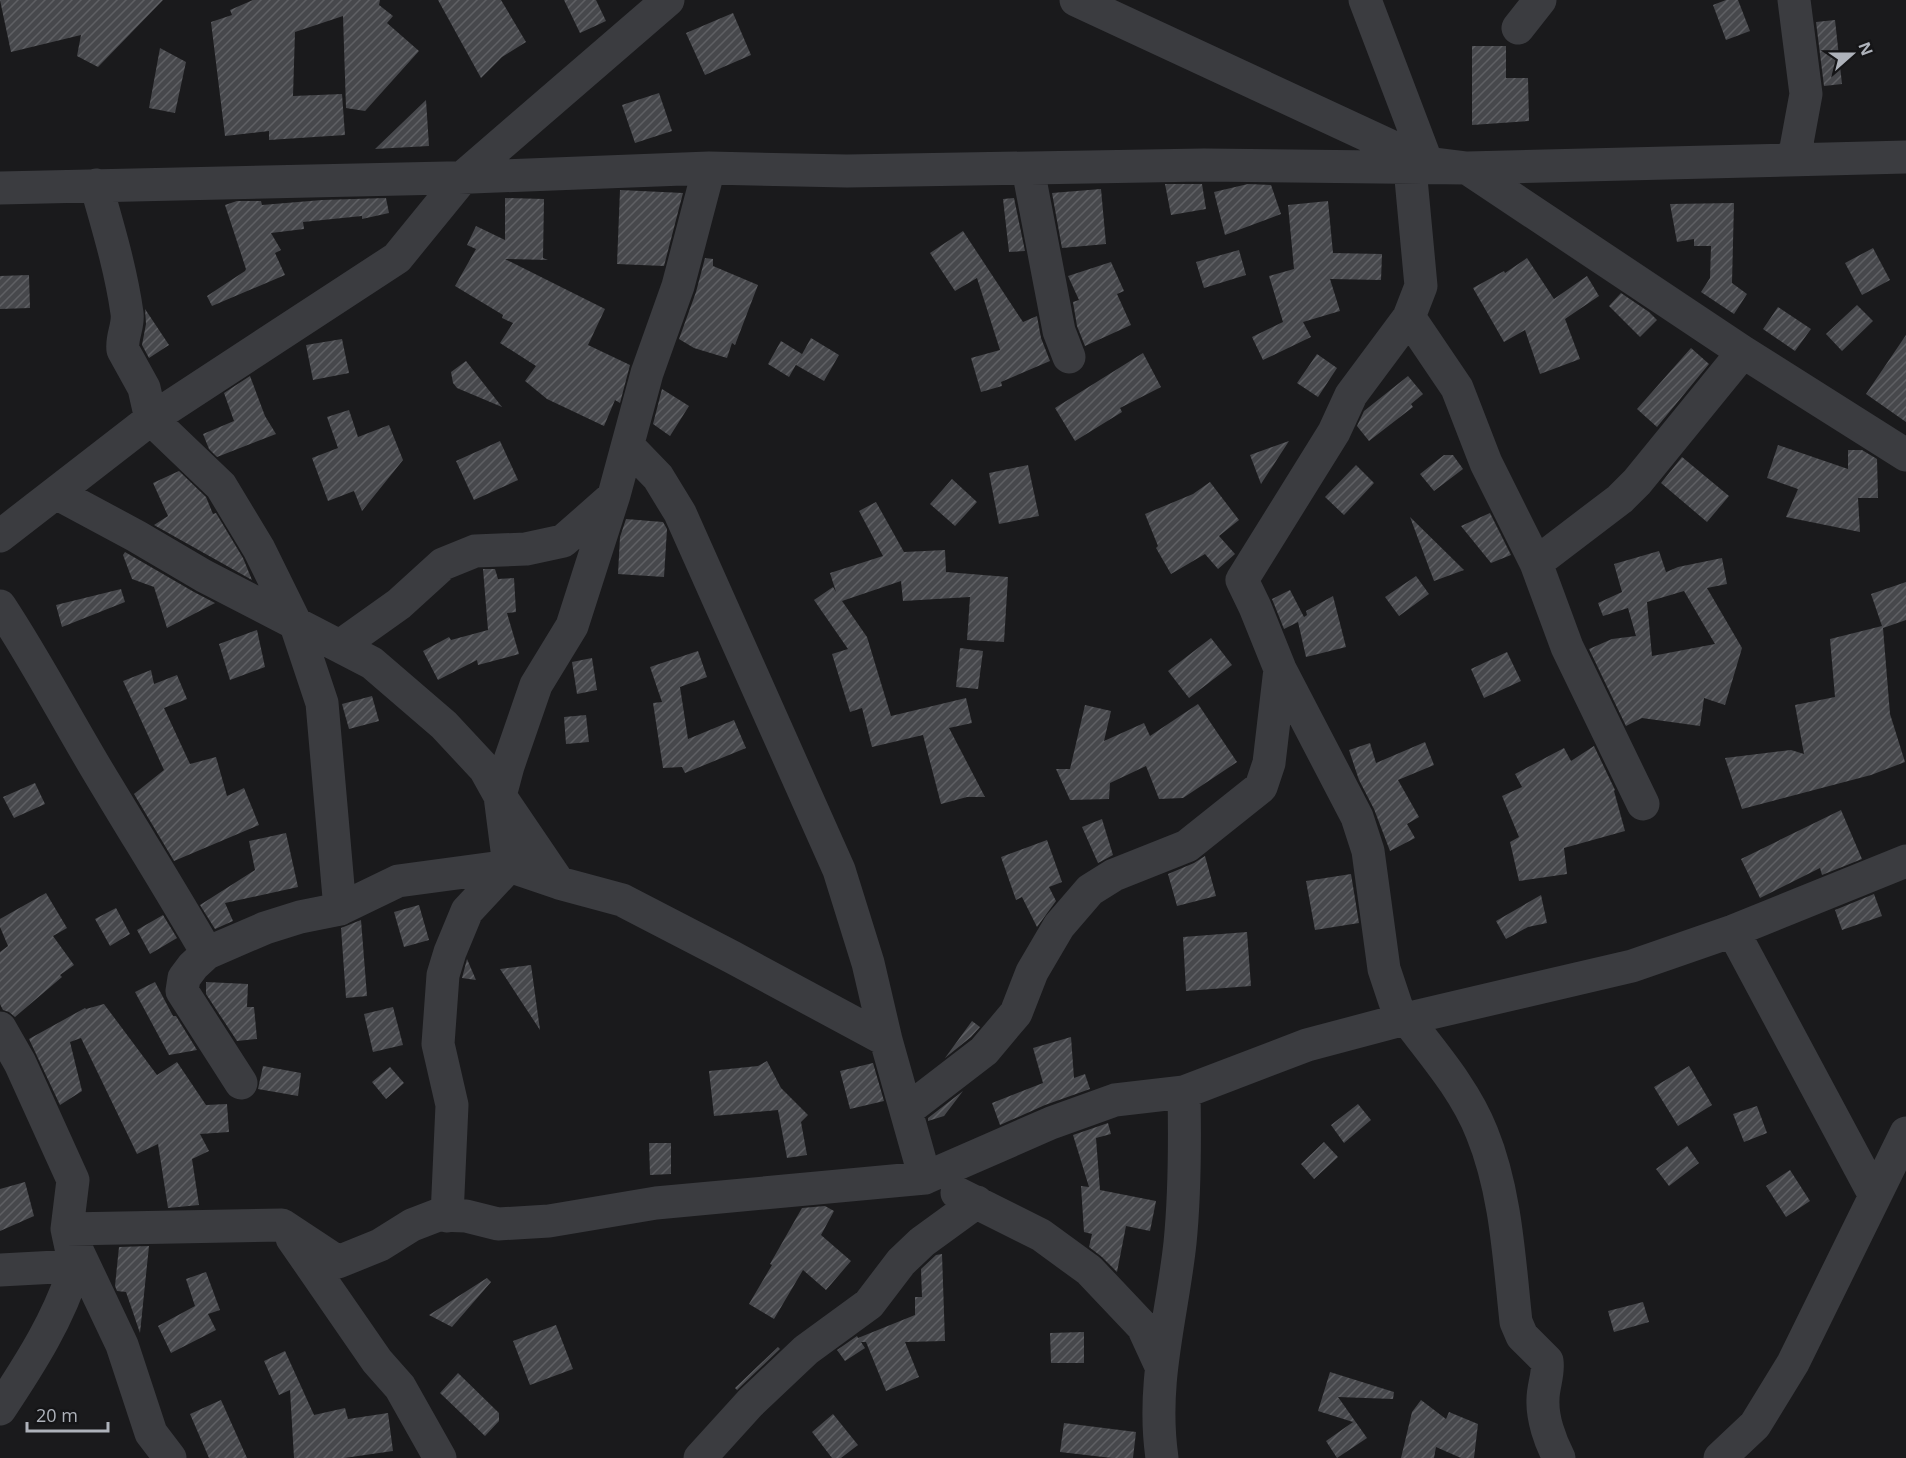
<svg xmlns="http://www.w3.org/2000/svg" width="1906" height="1458" font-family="'Open Sans',sans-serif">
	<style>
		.building { fill: url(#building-hatch); fill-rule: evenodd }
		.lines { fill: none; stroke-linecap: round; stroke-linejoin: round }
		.minor { stroke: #3b3c40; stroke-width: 33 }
	</style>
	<defs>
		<pattern id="building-hatch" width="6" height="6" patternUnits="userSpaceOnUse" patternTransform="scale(1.5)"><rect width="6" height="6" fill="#47484c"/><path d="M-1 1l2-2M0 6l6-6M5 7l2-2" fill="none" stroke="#5f6064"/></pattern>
	</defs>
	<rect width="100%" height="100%" fill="#1a1a1c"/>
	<path class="building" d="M0 0H163L98 67 77 56 81 35 11 52Z
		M253 0H380L379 5 393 16 387 23 419 51 365 111 346 108 343 16 295 32 293 96 342 94 345 135 269 140V131L225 136 211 22 232 15 230 10Z
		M438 0H501L526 42 502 57 481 78Z
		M564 0H596L606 21 580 33Z
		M1726 0H1738L1750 31 1726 40 1713 5Z
		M733 13 751 55 705 75 686 33Z
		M1835 20 1842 84 1824 86 1816 22Z
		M1472 46H1506V78H1528L1529 121 1472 125Z
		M160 48 186 62 175 113 149 108Z
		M659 93 672 131 635 143 622 105Z
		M426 100 429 146 375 149Z
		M1165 184H1202L1206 209 1171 215Z
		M1248 184 1271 185 1281 214 1225 235 1214 192Z
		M1101 189 1106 244 1062 248 1052 193Z
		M620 190 683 193 664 266 617 264Z
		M386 198 389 213 362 219V216L303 222 304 229 271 233 281 250 275 253 285 275 212 306 207 296 245 271 246 269 225 205 237 201H261L262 205 322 200Z
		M505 198 544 199 543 258 548 260 505 259 605 309 588 345 630 365 620 403 615 400 604 426 547 399 525 381 536 366 500 343 513 323 502 318 503 315 455 286 476 249 467 245 476 226 505 240Z
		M1014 198 1025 251 1009 252 1003 199Z
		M1328 201 1333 253 1382 254 1381 280 1330 279 1340 311 1303 322 1311 337 1263 360 1252 337 1283 322 1269 276 1294 269 1288 205Z
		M1734 203 1732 283 1747 294 1734 314 1701 292 1710 278 1711 246H1694V239L1677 242 1670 204Z
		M963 231 1023 322 1037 316 1041 338 1050 361 1001 382 1002 386 981 392 971 358 1000 350 977 278 955 291 930 253Z
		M1873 248 1890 280 1862 295 1845 263Z
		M1239 250 1246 275 1204 288 1196 262Z
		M705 258 713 259V266L758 285 735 345 732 343 727 358 694 348 679 339 696 292Z
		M1527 258 1554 299 1587 276 1599 296 1565 319 1580 359 1540 374 1525 330 1504 342 1473 288 1504 271 1505 273Z
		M1111 262 1124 291 1117 294 1131 325 1085 346 1077 326 1073 302 1079 300 1068 276Z
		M29 275 30 308 0 309V276Z
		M1621 293 1649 312 1657 320 1640 337 1609 306Z
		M1857 305 1873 321 1842 351 1826 334Z
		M1778 307 1811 329 1795 351 1763 329Z
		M145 309 169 345 149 358 142 345 146 324Z
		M1906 335V422L1866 394Z
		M811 338 839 355 824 381 796 365Z
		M342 339 349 373 313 380 306 345Z
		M781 341 802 354 789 377 768 364Z
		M1691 348 1709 364 1657 427 1637 409Z
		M1143 353 1161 387 1120 408 1122 412 1075 441 1055 408Z
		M1317 354 1337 368 1318 397 1297 383Z
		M466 361 502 407 457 388 453 383 451 372Z
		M250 376 265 416 276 434 217 457 209 449 203 434 234 421 224 393Z
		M1408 376 1423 394 1411 404 1413 407 1369 441 1357 426 1364 411Z
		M662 389 689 406 670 436 653 424Z
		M349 410 358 437 389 425 403 460 362 511 354 491 328 501 312 458 338 448 327 417Z
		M500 441 518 480 474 500 456 461Z
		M1289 441 1261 484 1250 455Z
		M1778 445 1848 469V450H1862L1877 459 1878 498H1858L1860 532 1786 517 1798 489 1767 478Z
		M1444 455H1453L1463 469 1434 491 1420 474Z
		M1682 457 1729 496 1707 522 1661 483Z
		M1028 465 1039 516 999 524 989 473Z
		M1356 465 1374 483 1344 515 1325 497Z
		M179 471 206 497 213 514 216 513 243 558 252 580 154 525 168 516 153 483Z
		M952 479 977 502 955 526 930 504Z
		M1210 482 1239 520 1219 536 1235 554 1218 569 1205 554 1171 574 1156 548 1158 546 1145 514 1193 494Z
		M876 502 904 552 945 550 946 572 1008 577 1004 642 967 640 970 597 903 601 901 581 842 601 867 637 891 716 966 698 972 723 949 728 985 797H967L941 804 923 735 872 747 862 708 850 712 832 654 848 649 814 600 833 587 836 592 830 573 883 556 859 511Z
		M1490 513 1511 555 1491 563 1461 526Z
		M1410 517 1464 570 1434 581Z
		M626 519 663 522 667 529 664 577 618 574 620 537Z
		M1659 551 1666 572 1664 573 1678 567 1722 558 1727 584 1707 588 1742 648 1725 705 1704 698 1700 726 1642 718 1626 726 1589 649 1612 639 1636 636 1628 608 1603 616 1598 603 1622 592 1614 564ZM1684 591 1715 644 1652 656 1647 602Z
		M125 552 194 592 215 603 167 628 154 587 132 579 123 555Z
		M483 569H495L498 579 514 578 516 612 507 613 519 654 478 665 477 660 438 680 423 651 449 637 451 640 488 630Z
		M1416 576 1429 594 1399 616 1385 597Z
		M1906 582V620L1883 628 1890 714 1905 762 1871 775 1742 809 1725 758 1791 750 1804 754 1795 705 1835 697 1830 639 1882 626 1871 594Z
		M121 589 125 602 62 627 56 605Z
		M1290 590 1304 617 1307 615 1306 611 1333 596 1346 647 1306 657 1298 622 1284 629 1272 599Z
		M257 630 265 667 230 680 219 644Z
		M1211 638 1232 665 1189 698 1168 671Z
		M960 648 983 651 978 689 956 687Z
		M698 651 707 677 680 687 688 739 734 720 746 748 685 773 682 767 663 768 653 703 662 702 650 667Z
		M1507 652 1521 681 1484 698 1471 669Z
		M592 658 597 690 577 694 572 662Z
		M151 670 154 684 177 675 187 699 164 708 190 764 216 757 227 796 244 788 259 825 174 861 134 794 164 770 123 681Z
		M372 696 379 721 349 729 342 704Z
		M1198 704 1237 762 1183 798 1159 799 1146 766 1110 783 1109 799 1070 800 1056 769H1070L1085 705 1111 711 1104 741 1144 723 1150 736Z
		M586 715 589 742 566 744 564 717Z
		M1425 742 1434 765 1398 780 1419 817 1407 824 1415 838 1390 851 1374 809 1359 780 1349 750 1370 743 1376 763Z
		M1594 746 1615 790 1614 791 1625 831 1564 848 1567 874 1519 881 1510 842 1519 837 1502 796 1522 787 1515 774 1564 748 1571 761Z
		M35 783 45 804 14 818 3 797Z
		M1841 810 1862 859 1822 875 1820 868 1760 898 1741 859Z
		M1102 819 1113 855 1098 863 1082 827Z
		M286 833 298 887 225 903 233 921 215 929 200 905 255 870 249 841Z
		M1047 840 1062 882 1049 887 1056 901 1037 927 1022 897 1016 900 1001 857Z
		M1205 856 1216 896 1177 906 1168 874 1194 863Z
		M1351 874 1359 923 1315 930 1306 881Z
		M46 893 67 928 53 936 74 965 60 975 62 977 15 1017 9 1012 3 1010 0 1004V952L8 946 0 927V919Z
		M1874 894 1882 916 1842 930 1835 910Z
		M1541 895 1547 923 1528 927 1506 939 1496 921Z
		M419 905 429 940 404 947 394 912Z
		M116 908 130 934 110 946 95 919Z
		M163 915 177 938 150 954 137 930Z
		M361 920 367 996 346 998 341 928Z
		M1247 932 1251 986 1186 991 1183 937Z
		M467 959 476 980 462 978Z
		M531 965 540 1030 500 969Z
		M155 982 173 1016H176L197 1050 169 1055 135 992Z
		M206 982 248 984 247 1007H254L257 1039 237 1041 206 994Z
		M104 1004 157 1075 177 1062 206 1105 227 1104 229 1132 200 1134 209 1151 192 1159 199 1205 168 1208 158 1144 137 1154 81 1038 70 1042 82 1091 60 1105 29 1039 85 1008 86 1009Z
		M393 1007 403 1045 373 1052 364 1014Z
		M972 1021 980 1027 971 1037 945 1058Z
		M1071 1037 1074 1078 1085 1074 1090 1089 1045 1105 1000 1125 992 1103 1043 1083 1033 1048Z
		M767 1061 781 1088 808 1115 801 1122 807 1155 787 1158 778 1110 714 1116 709 1071 758 1066Z
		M873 1063 884 1101 850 1109 840 1071Z
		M263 1066 301 1073 298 1096 258 1089Z
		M1689 1066 1712 1105 1678 1126 1654 1087Z
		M390 1067 404 1083 386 1099 372 1082Z
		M963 1091 944 1116 928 1121V1118Z
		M1358 1104 1371 1120 1344 1143 1331 1125Z
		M1757 1106 1767 1133 1744 1142 1733 1114Z
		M1108 1123 1111 1134 1096 1138 1100 1190 1156 1201 1150 1231 1126 1226 1117 1272 1102 1257 1089 1247 1092 1234 1084 1232 1081 1186 1089 1187 1073 1135Z
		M1324 1142 1338 1157 1314 1179 1301 1164Z
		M649 1143H671V1174L650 1175Z
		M1687 1146 1699 1163 1669 1186 1656 1169Z
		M1790 1170 1810 1201 1786 1217 1766 1186Z
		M25 1182 34 1216 0 1231V1189Z
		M825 1206 834 1211 821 1235 851 1261 826 1290 803 1270 774 1319 749 1304 772 1265 770 1264 802 1208Z
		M149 1246 140 1333 126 1292 117 1291 115 1286 119 1247Z
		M942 1254 945 1341 905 1342 919 1377 886 1391 866 1342H861L865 1348 845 1361 837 1350 857 1336 858 1338 915 1315V1297H922L921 1269 936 1255Z
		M206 1272 220 1310 208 1314 216 1330 171 1353 158 1326 195 1306 186 1279Z
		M487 1278 491 1282 452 1327 429 1315Z
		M1643 1302 1649 1322 1614 1332 1608 1311Z
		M556 1325 573 1369 530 1385 513 1341Z
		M1084 1332V1363H1051L1050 1333Z
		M778 1347 780 1349 737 1390 735 1388Z
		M285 1351 314 1415 345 1408 348 1419 388 1413 393 1451 344 1458H294L290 1390 279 1395 264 1361Z
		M1330 1372 1394 1392 1393 1399 1338 1397 1367 1438 1337 1458 1326 1441 1353 1422 1318 1411Z
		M458 1373 499 1413V1421L485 1436 440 1393Z
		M221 1400 247 1458H209L190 1414Z
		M1421 1400 1446 1419 1449 1412 1478 1424 1474 1458H1461L1436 1447 1434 1458H1401L1412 1412Z
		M833 1414 858 1445 841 1458H832L812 1432Z
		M1064 1423 1136 1432 1133 1458H1112L1060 1452Z"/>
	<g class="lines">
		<path class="minor" d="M1076 0 1427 163 1467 168 1743 352 1906 455
			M1365 0 1427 163
			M1794 0 1806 94 1794 159
			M1518 28 1540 0
			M1410 168 1421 286 1409 317 1351 395 1334 432 1242 580 1255 607 1280 669 1357 817 1368 851 1384 969 1401 1020 1409 1022C1436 1057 1466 1092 1482 1133 1506 1192 1509 1258 1516 1322L1522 1336 1547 1361C1549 1374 1543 1386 1543 1399 1542 1418 1550 1441 1559 1458
			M1028 169 1059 331 1069 357
			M96 185C108 227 121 270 127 313 129 326 121 337 123 350L144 388 151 419 221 486 259 549 295 622 322 703 340 909
			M0 188 447 178 709 168 847 171 1204 165 1467 168 1906 157
			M1409 317 1457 388 1486 463 1536 563 1567 647 1643 804
			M628 446 658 477 680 513 839 870 868 963 886 1040 925 1178
			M56 493 136 536 204 576 372 663 444 725 485 769 500 796 559 883
			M0 536 151 419 397 258 463 177 668 0
			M1536 563 1620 499 1637 482 1743 352
			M0 606C39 665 71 728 108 788 141 843 175 897 207 953
			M340 646 399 604 443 564 475 551 526 549 563 541 613 497
			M1733 931 1875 1196
			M0 1028 20 1063 73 1180 67 1229 122 1345 151 1433 170 1458
			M241 1083 182 991 184 978 193 966 207 953 265 928 300 917 340 909 398 881 509 866 559 883 622 900 732 957 886 1040
			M906 1111 984 1051 1016 1013 1032 972 1059 926 1090 890 1114 875 1187 846 1261 787 1269 763 1280 669
			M957 1193 1041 1235 1089 1270 1143 1327 1160 1364
			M447 1216 452 1105 438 1044 443 975 450 952 467 911 509 866 500 796 508 766 536 685 572 626 614 495 647 373 678 286 709 168
			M292 1238 377 1361 400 1387 440 1458
			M0 1270 75 1266 67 1229 282 1225 338 1262 380 1245 412 1225 438 1215 466 1216 498 1224 549 1221 656 1203 925 1178 1051 1123 1115 1100 1184 1092 1307 1045 1401 1020 1632 966 1733 931 1906 861
			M0 1409C30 1364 60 1317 75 1266
			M700 1458 750 1403 806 1350 869 1304 901 1262 922 1242 977 1202
			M1162 1458C1151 1382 1172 1317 1180 1243 1185 1193 1185 1143 1184 1092
			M1720 1458 1755 1425 1793 1363 1906 1133"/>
	</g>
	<g transform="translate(1852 54) rotate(69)" stroke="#151517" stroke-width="4.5" paint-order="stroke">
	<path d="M0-4.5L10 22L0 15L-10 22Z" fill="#aeb2ba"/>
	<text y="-9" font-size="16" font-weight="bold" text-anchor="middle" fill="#aeb2ba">N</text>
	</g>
	<path d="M27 1422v9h81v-9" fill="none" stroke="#aeb2ba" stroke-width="3"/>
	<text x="36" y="1422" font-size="18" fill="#aeb2ba" stroke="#151517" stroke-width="4.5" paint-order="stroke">20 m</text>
</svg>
